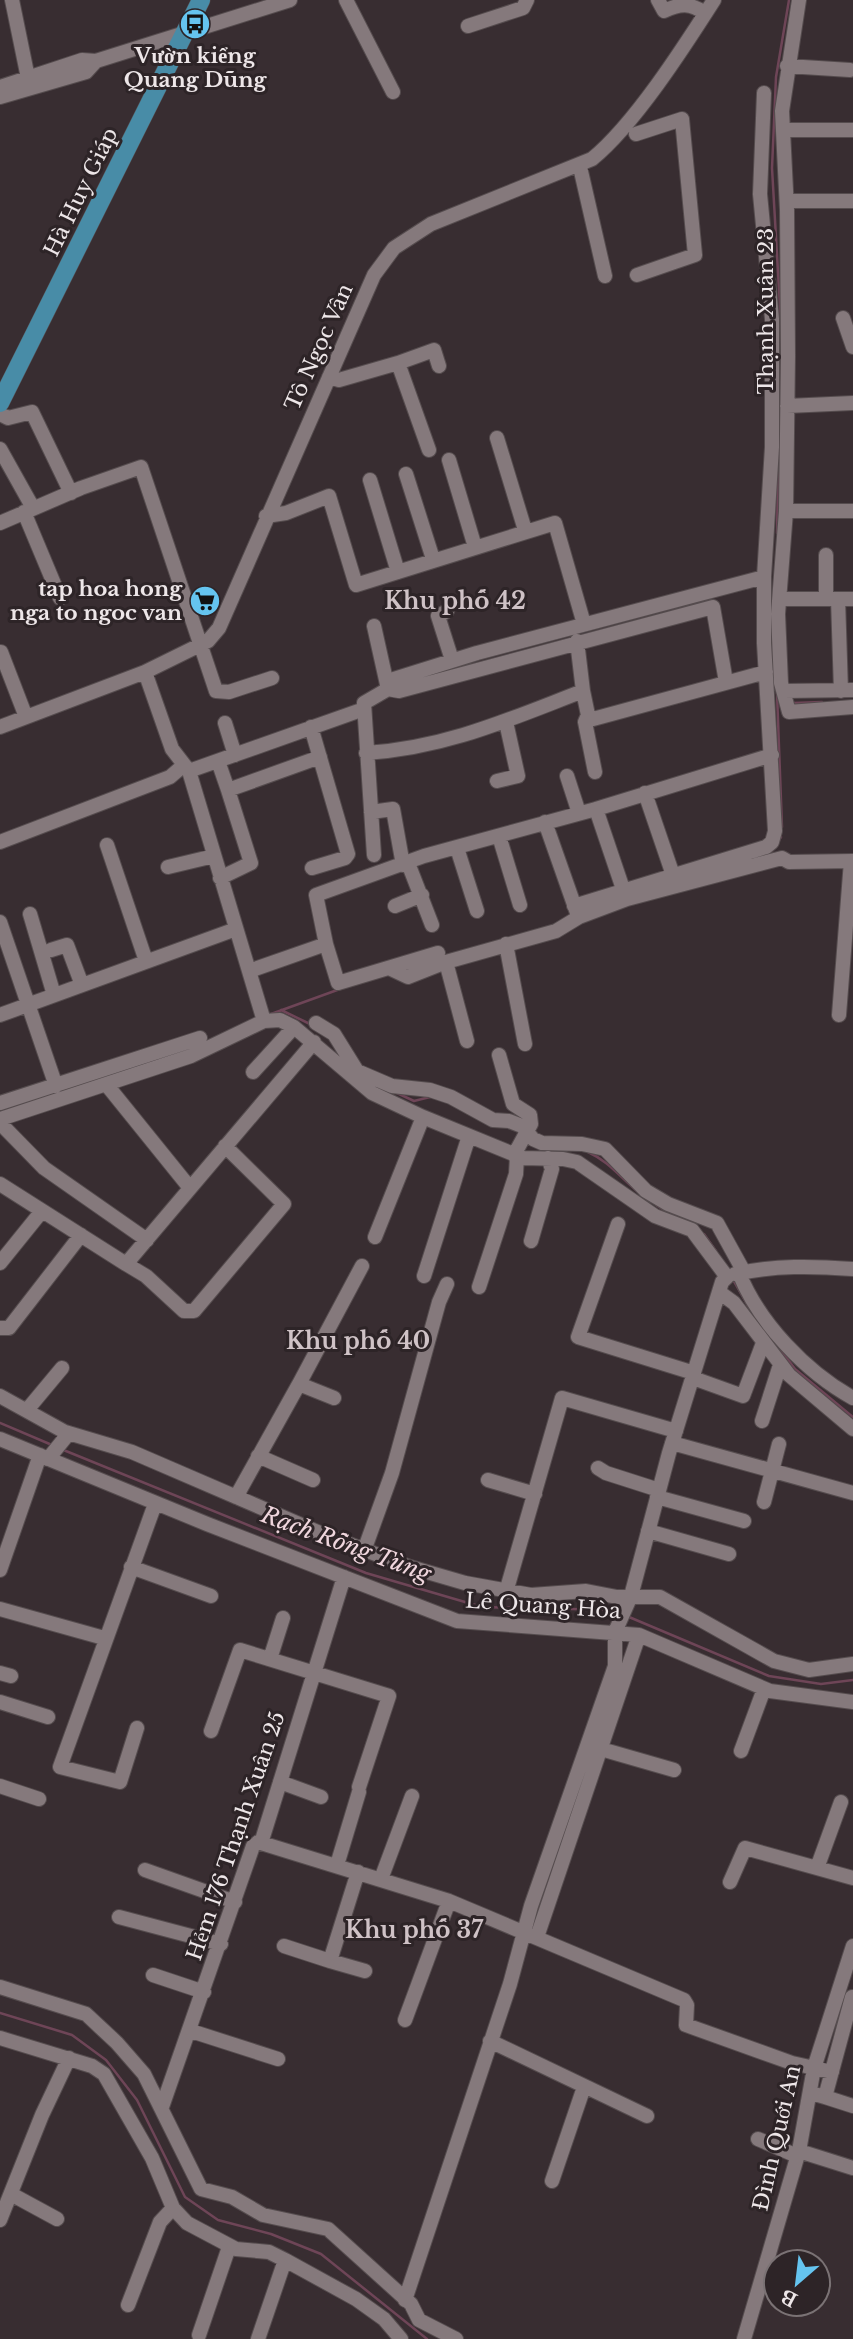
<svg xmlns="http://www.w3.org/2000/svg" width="853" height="2339" font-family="'Libre Baskerville',serif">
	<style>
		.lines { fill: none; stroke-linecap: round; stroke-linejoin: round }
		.stream { stroke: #6e4557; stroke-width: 2.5 }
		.minor-casing { stroke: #554c4e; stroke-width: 16 }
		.major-casing { stroke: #554c4e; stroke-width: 19 }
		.minor { stroke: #85797c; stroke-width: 14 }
		.major { stroke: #488ca7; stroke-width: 18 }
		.labels { text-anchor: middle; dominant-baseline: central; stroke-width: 6; stroke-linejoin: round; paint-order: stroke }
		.poi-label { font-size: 21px; font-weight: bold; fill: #ede6e8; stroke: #2d2427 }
		.street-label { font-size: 21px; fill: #ede6e8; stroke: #2d2427 }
		.neighbourhood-label { font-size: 23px; font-weight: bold; fill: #cfc2c6; stroke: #2d2427 }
		.water-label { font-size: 23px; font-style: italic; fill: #efd6dd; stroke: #2d2427 }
	</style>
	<rect width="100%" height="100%" fill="#382d31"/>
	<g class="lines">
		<path class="stream" d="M777 533 781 324 772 168 776 77 789 0
			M777 693 782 827
			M793 703 822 702
			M772 851 781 837
			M281 1010 310 1024
			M271 1014 340 989
			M397 1093 414 1101 430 1097
			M588 1152C608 1161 620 1177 637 1191
			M656 1205 674 1216
			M704 1234 716 1251
			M732 1278 748 1306
			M777 1345 795 1369 853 1417
			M0 1423 52 1445
			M61 1449 366 1573 482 1607 613 1610 620 1613
			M629 1617 769 1676 821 1684 853 1680
			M0 2013 72 2035 106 2060 137 2100 185 2197 218 2220 271 2234 321 2254 427 2339"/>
		<g class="minor-casing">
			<path id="minor" d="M12 0 28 78
				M346 0 393 92
				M658 0 664 11C681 3 690 3 705 13
				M799 0 782 111 787 210 788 356 786 511 778 614 781 683 789 712 853 707
				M468 26 523 8 527 0
				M787 66 850 70
				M0 87 82 60 96 61 290 0
				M0 97 86 72 96 61
				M783 130H853
				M636 134 682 119 695 255 637 275
				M580 167 605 276
				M787 201H853
				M843 318 853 347
				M398 363 434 350 439 366
				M329 377 339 380 398 363 429 450
				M787 406 853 403
				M0 414 8 418 32 412 71 493
				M497 438 525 530
				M0 449 33 508
				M449 460 475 547
				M406 474 433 559
				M370 480 398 572
				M786 511H853
				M24 512 60 598
				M266 516 286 513 329 496 356 585 555 523 584 624
				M0 523 81 488 141 467 216 691 229 692 272 678
				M826 555V599
				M780 599H853
				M838 599 841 691
				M447 611 438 616 452 660
				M374 626 388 689
				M577 641 583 691
				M1 652 26 717
				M145 672 172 749 189 771 264 1021 280 1020 294 1027 372 1093 423 1117 523 1158 563 1159 577 1162 655 1216 692 1230 727 1277
				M388 689 399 691 713 607 726 682
				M784 691 853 690
				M588 715 585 722 595 772
				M225 723 235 755
				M0 727 145 672 208 641 219 628 374 275 394 248 431 224 592 159C634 125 684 47 714 0
				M311 727 348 854 345 858 312 868
				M366 753C446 748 510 719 583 691L588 715 593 719 766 672
				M218 761 228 790 320 757
				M189 771 364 709
				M567 776 579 813
				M497 781 518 776 506 722
				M645 793 675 881
				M596 809 623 889
				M371 812 393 809 403 865
				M545 822 577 913
				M499 836 520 905
				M0 842 170 777 184 765
				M107 845 146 961
				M457 848 477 911
				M374 855 364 703 388 689 394 679 477 653 764 577
				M408 863 432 925
				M168 867 214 856
				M220 878 251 863 228 790
				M395 906 422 895
				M574 906 766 847 772 842 775 831 764 643V577L772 447V319L760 194 764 93
				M30 914 54 995
				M0 922 56 1086
				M326 944 316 895 424 856 596 809 772 755
				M506 944 525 1044
				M51 950 67 945 82 985
				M446 962 467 1041
				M391 969 408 977 446 962 556 931 579 917 627 899 782 858 789 862 853 861
				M249 971 326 944 338 983 438 953
				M0 1015 236 929
				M839 1015 851 861
				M316 1023 334 1034 357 1071 392 1086 430 1090 451 1097 493 1120 509 1121 522 1126 533 1139 542 1143 582 1144 605 1149 646 1191 668 1204 717 1223 744 1272
				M499 1055 513 1104 530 1115 531 1124 514 1155
				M253 1072 294 1027
				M106 1084 190 1188
				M0 1103 200 1038
				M0 1119 191 1056 264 1021
				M0 1123 44 1168 147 1240
				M0 1184 126 1264 314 1042
				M618 1224 578 1337 694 1373
				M375 1237 423 1117
				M531 1241 552 1169 548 1158
				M0 1263 42 1211
				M126 1264 146 1276 184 1311H194L284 1204 225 1146
				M739 1273C759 1323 806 1372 853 1398
				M735 1274C775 1265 813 1266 853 1269
				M424 1276 469 1136
				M479 1287 516 1174 517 1156
				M719 1292 734 1303 789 1375 853 1429
				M0 1328H9L81 1235
				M693 1378 743 1396 763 1343
				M299 1384 362 1266
				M0 1396 65 1432 132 1452 320 1533 410 1567 465 1583 531 1595 586 1591 617 1597H660L774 1661 809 1670 853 1664
				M27 1410 62 1368
				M762 1421 780 1365
				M0 1439 207 1524 457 1621 639 1635 770 1691 853 1702
				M672 1443 853 1493
				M258 1456 313 1480
				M48 1459 69 1433
				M598 1468 606 1473 659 1490
				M488 1480 535 1494
				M236 1497 299 1384 334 1398
				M657 1497 744 1521
				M764 1502 779 1444
				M648 1531 729 1554
				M365 1548 392 1473 439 1302 447 1284
				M131 1567 211 1596
				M0 1570 40 1455
				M506 1592 562 1398 676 1431
				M0 1609 104 1638
				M270 1659 283 1618
				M0 1673 11 1676
				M0 1702 48 1717
				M137 1728 120 1782 60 1767 155 1504
				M211 1731 240 1650 389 1696 359 1787
				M601 1749 674 1770
				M741 1751 764 1689
				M280 1782 321 1797
				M0 1786 39 1799
				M258 1842 449 1901 684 2000 687 2005 686 2025 792 2063 832 2072
				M337 1865 359 1792
				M817 1868 841 1802
				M145 1870 235 1902
				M358 1872 330 1961 365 1971
				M381 1879 412 1796
				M730 1882 745 1848 853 1878
				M119 1917 221 1944
				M537 1937 639 1635
				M284 1946 330 1961
				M153 1975 204 1992
				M0 1987 86 2014 117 2043 144 2074 201 2189 232 2197 263 2215 328 2229 411 2304 419 2320 456 2339
				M405 2020 449 1901
				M191 2031 278 2059
				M0 2038 92 2066 104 2074 152 2158 173 2208 187 2223 236 2249 269 2252 285 2260 356 2299 384 2319 401 2339
				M490 2041 647 2116
				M811 2093 825 2097 852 1997
				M825 2097 853 2106
				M162 2107 253 1846 262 1840 344 1577
				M758 2139 797 2156
				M799 2151 853 2168
				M552 2181 584 2087
				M11 2194 57 2219
				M0 2220 42 2115 69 2058
				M405 2300 510 1984 531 1906 615 1666V1632L631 1596 669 1453 722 1282 727 1277
				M128 2305 160 2222 173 2208
				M199 2335 229 2247
				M258 2339 285 2260
				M744 2339 799 2151 814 2068 853 1946"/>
		</g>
		<g class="major-casing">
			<path id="major" d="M0 403 201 0"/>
		</g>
		<use href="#minor" class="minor"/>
		<use href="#major" class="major"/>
	</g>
	<defs>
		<g id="bus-disc" transform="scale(1.575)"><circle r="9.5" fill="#65c4ef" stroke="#2d2427"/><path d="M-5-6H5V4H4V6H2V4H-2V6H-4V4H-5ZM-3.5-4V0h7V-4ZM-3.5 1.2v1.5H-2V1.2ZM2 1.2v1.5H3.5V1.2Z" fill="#111"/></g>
		<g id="supermarket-disc" transform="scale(1.575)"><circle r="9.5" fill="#65c4ef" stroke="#2d2427"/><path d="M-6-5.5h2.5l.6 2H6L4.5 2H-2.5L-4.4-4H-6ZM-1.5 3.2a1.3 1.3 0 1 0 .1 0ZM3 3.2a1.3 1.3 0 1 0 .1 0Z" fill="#111"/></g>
	</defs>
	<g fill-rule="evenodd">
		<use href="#bus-disc" x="195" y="24"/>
		<use href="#supermarket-disc" x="205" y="601"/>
	</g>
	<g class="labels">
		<g class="poi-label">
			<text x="195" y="56">Vườn kiểng<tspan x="195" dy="24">Quang Dũng</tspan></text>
			<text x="182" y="589" text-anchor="end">tap hoa hong<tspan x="182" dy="24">nga to ngoc van</tspan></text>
		</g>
		<g class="street-label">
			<text transform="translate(81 192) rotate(-64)">Hà Huy Giáp</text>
			<text transform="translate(766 311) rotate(-90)">Thạnh Xuân 23</text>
			<text transform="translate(319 347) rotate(-66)">Tô Ngọc Vân</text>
			<text transform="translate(543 1606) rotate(4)">Lê Quang Hòa</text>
			<text transform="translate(236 1836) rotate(-71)">Hẻm 176 Thạnh Xuân 25</text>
			<text transform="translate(777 2138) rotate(-77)">Đình Quới An</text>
		</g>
		<g class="neighbourhood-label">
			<text x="455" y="601">Khu phố 42</text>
			<text x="358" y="1341">Khu phố 40</text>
			<text x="414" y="1930">Khu phố 37</text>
		</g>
		<g class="water-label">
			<text transform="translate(346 1544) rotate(20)">Rạch Rỗng Tùng</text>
		</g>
	</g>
	<g transform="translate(797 2283) rotate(208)"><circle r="33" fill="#2d2427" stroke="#7a7274" stroke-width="2"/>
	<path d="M0-5L12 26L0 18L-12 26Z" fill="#65c4ef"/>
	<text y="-10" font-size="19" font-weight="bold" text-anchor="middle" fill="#ede6e8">B</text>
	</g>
</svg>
